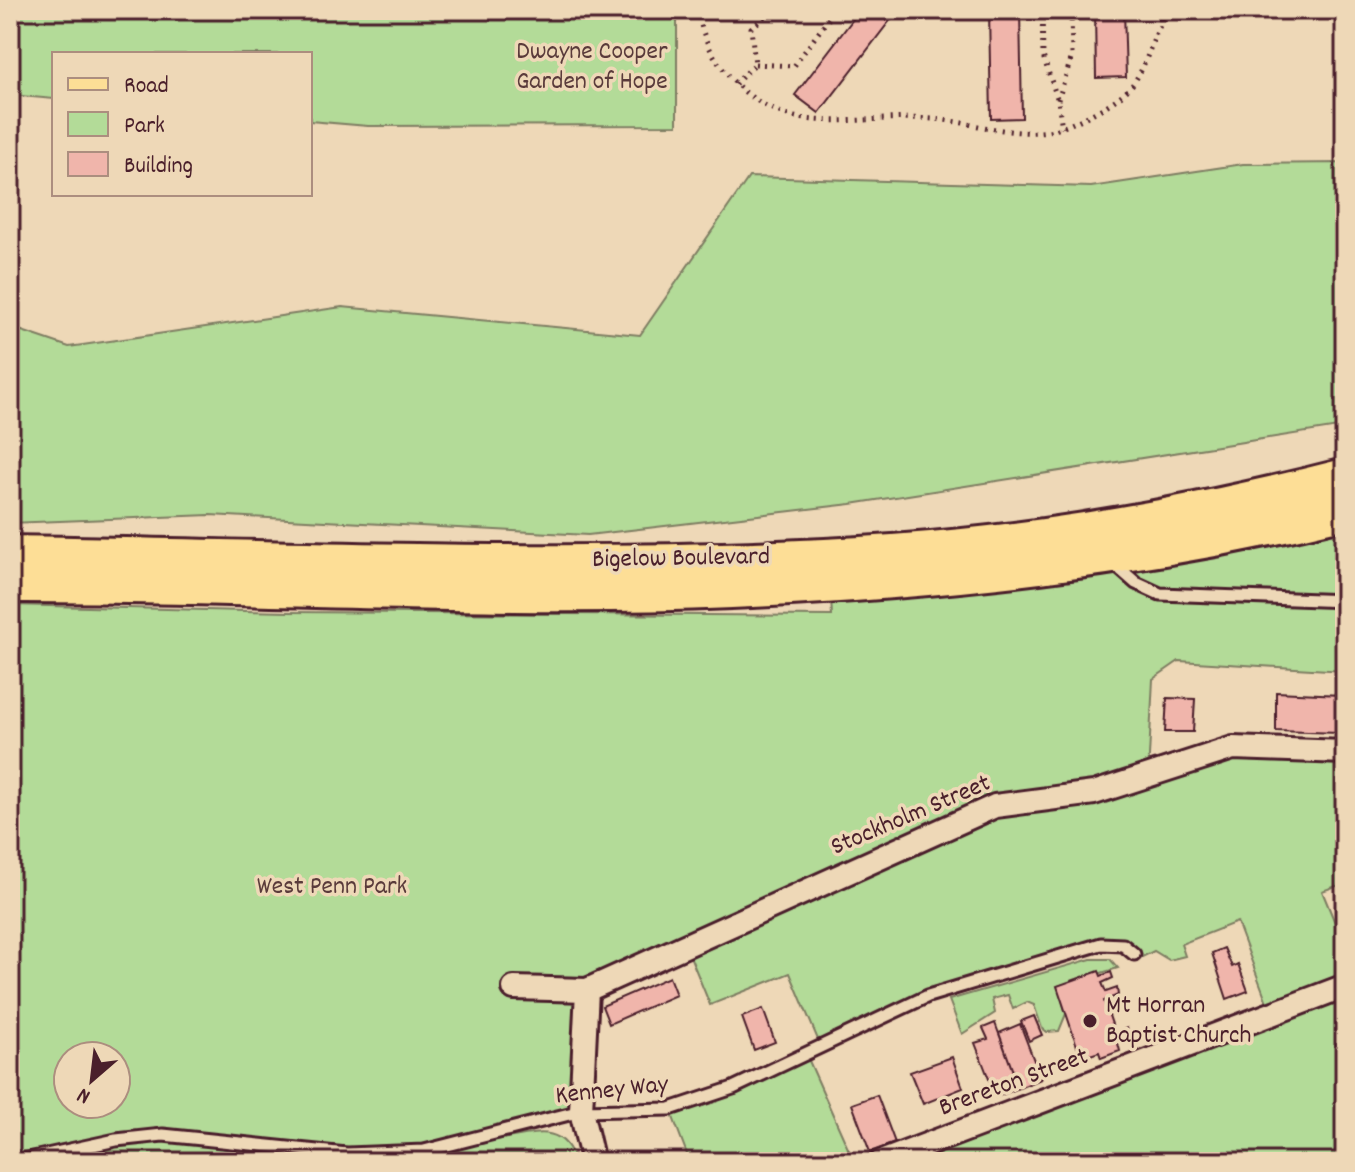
<svg xmlns="http://www.w3.org/2000/svg" width="1355" height="1172" font-family="Dekko,sans-serif">
	<style>
		.green { fill: #b3db98; stroke: #7e7d62; stroke-width: 2; fill-rule: evenodd }
		.building { fill: #f0b5ab; stroke: #4a1f2b; stroke-width: 2 }
		.lines { fill: none; stroke-linecap: round; stroke-linejoin: round }
		.lane-casing { stroke: #4a1f2b; stroke-width: 17 }
		.street-casing { stroke: #4a1f2b; stroke-width: 28 }
		.primary-casing { stroke: #4a1f2b; stroke-width: 42 }
		.path { stroke: #4a1f2b; stroke-width: 5; stroke-dasharray: 2 6; stroke-linecap: butt }
		.lane { stroke: #eed8b7; stroke-width: 11 }
		.street { stroke: #eed8b7; stroke-width: 22 }
		.primary { stroke: #fdde96; stroke-width: 36 }
		.poi-dot { fill: #4a1f2b; stroke: #eed8b7; stroke-width: 3 }
		.labels { text-anchor: middle; dominant-baseline: central; stroke-width: 7; stroke-linejoin: round; paint-order: stroke }
		.park-label { font-size: 26px; fill: #5a3b3b; stroke: #eed8b7 }
		.street-label { font-size: 26px; fill: #4a1f2b; stroke: #eed8b7 }
		.poi-label { font-size: 26px; fill: #4a1f2b; stroke: #eed8b7; text-anchor: start }
	</style>
	<rect width="100%" height="100%" fill="#eed8b7"/>
	<filter id="ink" filterUnits="userSpaceOnUse"><feTurbulence type="fractalNoise" baseFrequency=".0125" numOctaves="2"/><feDisplacementMap in="SourceGraphic" scale="16" xChannelSelector="R" yChannelSelector="G"/><feConvolveMatrix kernelMatrix="1 2 1 2 8 2 1 2 1" color-interpolation-filters="sRGB"/></filter>
	<g filter="url(#ink)">
		<path class="green" d="M10 10H677V125L368 126 310 121V54H54V99L10 95Z
			M1345 163V426L851 504 588 535 210 515 10 523V327L69 347 342 307 640 335 749 177 1091 187 1243 164Z
			M1345 527V671L1179 661 1153 679 1148 776 1233 748 1345 752V883L1322 891 1345 947V955L1340 958 1345 972V1162H881L1271 1013 1237 922 1181 944 1185 956 1169 960 1154 951 1138 959 1134 954 1101 944 928 996 821 1047 790 973 710 1005 686 946 587 990 581 1111 491 1126 495 1140C529 1136 563 1119 575 1162H10V605L289 612 832 616 831 598ZM68 1056H116V1104H68Z
			M1091 959H1110L1118 968 1058 986 1066 1014 1059 1031 1047 1032 1042 1028 1034 1005 1027 1002 1013 1009 1008 995 992 999 995 1013 962 1034 949 1000Z
			M806 1054 854 1162H690L670 1109Z"/>
		<path class="building" d="M860 10H898L819 113 795 95Z
			M989 10H1020L1022 118 991 119Z
			M1095 10H1124L1126 77 1096 78Z
			M1276 692 1341 695 1340 733 1276 731Z
			M1167 698 1195 699 1193 732H1165Z
			M1224 948 1232 967 1238 964 1248 991 1227 999 1212 953Z
			M1099 971 1101 976 1111 972 1113 978 1102 983 1106 992 1117 988 1118 995 1104 1001 1115 1033 1127 1028 1130 1035 1117 1040 1120 1051 1101 1058 1099 1052 1081 1058 1057 986Z
			M669 977 676 995 609 1024 602 1006Z
			M763 1009 775 1042 754 1050 742 1017Z
			M1034 1016 1042 1035 1029 1041 1021 1021Z
			M995 1023 1019 1088 996 1097 975 1043 988 1039 983 1028Z
			M1020 1024 1041 1079 1019 1088 999 1033Z
			M952 1057 963 1088 923 1104 910 1072Z
			M877 1095 895 1143 870 1152 852 1104Z"/>
		<g class="lines">
			<g class="lane-casing">
				<path id="lane" d="M1112 562 1136 583 1160 594 1345 601
					M19 1161 116 1140 163 1135 347 1154 424 1151 581 1111 670 1109 733 1088 928 996 1101 944 1123 945 1134 954"/>
			</g>
			<g class="street-casing">
				<path id="street" d="M514 988 587 990 995 806 1094 793 1233 748 1345 752
					M587 990 581 1111 593 1162
					M881 1162 1345 986"/>
			</g>
			<g class="primary-casing">
				<path id="primary" d="M10 554C304 558 600 573 893 553 1046 542 1197 515 1345 477
					M10 584C250 583 491 600 731 590 938 581 1144 559 1345 510"/>
			</g>
			<path class="path" d="M698 10C705 64 751 111 805 119 847 124 891 116 933 119 977 122 1029 144 1071 124 1089 116 1119 101 1132 85 1150 62 1151 32 1171 10
				M1042 10 1043 56 1058 101 1062 128
				M1160 21V10
				M755 64 794 66 835 10
				M735 84 755 64 751 28 773 10
				M1058 100 1072 56 1071 10"/>
			<use href="#lane" class="lane"/>
			<use href="#street" class="street"/>
			<use href="#primary" class="primary"/>
		</g>
	</g>
	<circle class="poi-dot" cx="1090" cy="1021" r="8"/>
	<g class="labels">
		<g class="park-label">
			<text x="592" y="52">Dwayne Cooper<tspan x="592" dy="30">Garden of Hope</tspan></text>
			<text x="332" y="887">West Penn Park</text>
		</g>
		<g class="street-label">
			<text transform="translate(681 559) rotate(-1)">Bigelow Boulevard</text>
			<text transform="translate(911 816) rotate(-23)">Stockholm Street</text>
			<text transform="translate(1014 1083) rotate(-20)">Brereton Street</text>
			<text transform="translate(612 1091) rotate(-6)">Kenney Way</text>
		</g>
		<g class="poi-label">
			<text x="1106" y="1006">Mt Horran<tspan x="1106" dy="30">Baptist Church</tspan></text>
		</g>
	</g>
	<rect width="1355" height="1172" fill="none" stroke="#eed8b7" stroke-width="40"/>
	<rect x="20" y="20" width="1315" height="1132" fill="none" stroke="#4a1f2b" stroke-width="3" filter="url(#ink)"/>
	<rect x="52" y="52" width="260" height="144" fill="#eed8b7" stroke="#ac8e7f" stroke-width="2"/>
	<rect x="68" y="78" width="40" height="12" fill="#fdde96" stroke="#ac8e7f" stroke-width="2"/>
	<text x="124" y="92" font-size="24" fill="#4a1f2b">Road</text>
	<rect x="68" y="112" width="40" height="24" fill="#b3db98" stroke="#ac8e7f" stroke-width="2"/>
	<text x="124" y="132" font-size="24" fill="#4a1f2b">Park</text>
	<rect x="68" y="152" width="40" height="24" fill="#f0b5ab" stroke="#ac8e7f" stroke-width="2"/>
	<text x="124" y="172" font-size="24" fill="#4a1f2b">Building</text>
	<g transform="translate(92 1080) rotate(208)"><circle r="38" fill="#eed8b7" stroke="#ac8e7f" stroke-width="2"/>
	<path d="M0-6L14 30L0 20L-14 30Z" fill="#4a1f2b"/>
	<text y="-12" font-size="22" font-weight="bold" text-anchor="middle" fill="#4a1f2b">N</text>
	</g>
</svg>
